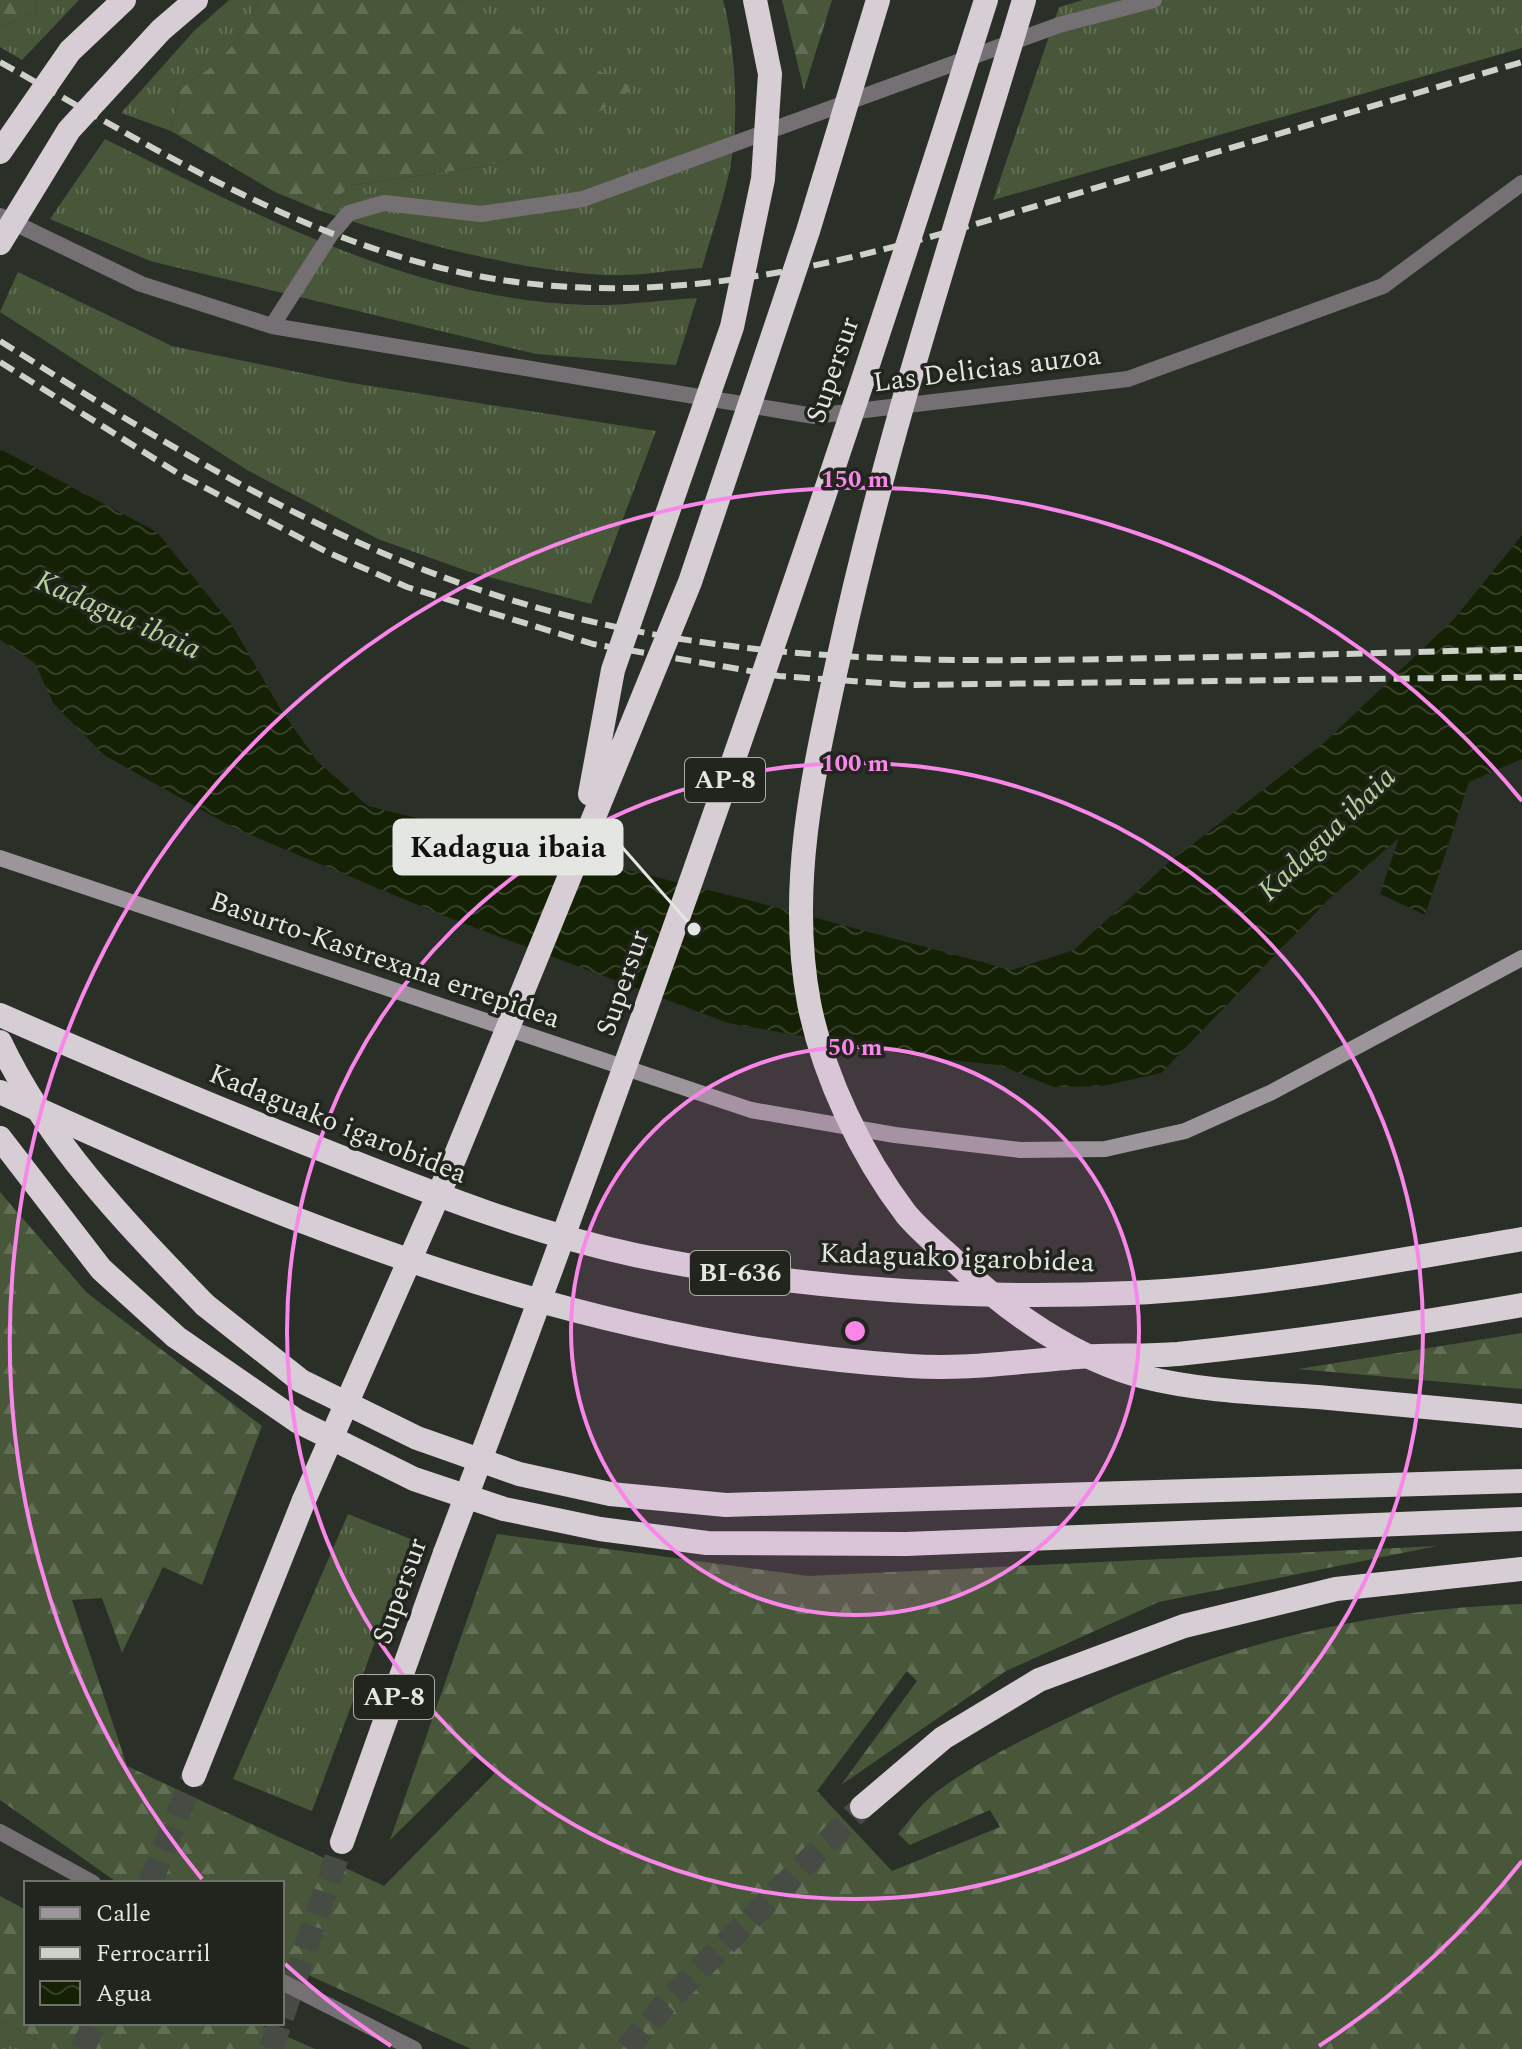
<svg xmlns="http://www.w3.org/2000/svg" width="1522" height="2049" font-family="Spectral,serif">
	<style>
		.grass { fill: url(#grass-tufts) }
		.forest { fill: url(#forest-firs) }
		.water { fill: url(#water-waves) }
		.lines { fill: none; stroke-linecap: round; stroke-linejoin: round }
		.highway-tunnel { stroke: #464b43; stroke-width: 24; stroke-dasharray: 24 12; stroke-linecap: butt }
		.street { stroke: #747073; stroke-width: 16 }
		.secondary { stroke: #9c959b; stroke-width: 16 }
		.highway { stroke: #d7cdd5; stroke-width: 24 }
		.rail { stroke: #cdd1ca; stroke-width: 6; stroke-dasharray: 16 8; stroke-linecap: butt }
		.highway-bridge { stroke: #d7cdd5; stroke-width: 24 }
		.ring { fill: none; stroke: #f987e9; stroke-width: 4 }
		.labels { text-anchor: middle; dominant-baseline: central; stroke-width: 7; stroke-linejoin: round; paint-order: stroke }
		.shield { fill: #21251d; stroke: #aaada6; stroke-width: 2 }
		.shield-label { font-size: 26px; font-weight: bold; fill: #e4e7e1 }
		.street-label { font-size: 28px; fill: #e4e7e1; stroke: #21251d }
		.water-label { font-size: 30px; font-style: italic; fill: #b5d29b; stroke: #21251d }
		.centre { fill: #f987e9; stroke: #21251d; stroke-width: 4 }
		.ring-label { font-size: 24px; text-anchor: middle; font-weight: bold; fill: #f987e9; stroke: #21251d; stroke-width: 7; stroke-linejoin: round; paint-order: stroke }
		.leader { fill: none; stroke: #e4e7e1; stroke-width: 3 }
		.callout-dot { fill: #e4e7e1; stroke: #21251d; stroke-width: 3 }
		.callout { fill: #e4e7e1; stroke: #e4e7e1; stroke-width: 3 }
		.callout-label { font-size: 30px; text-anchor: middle; font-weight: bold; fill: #111 }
	</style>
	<defs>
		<pattern id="grass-tufts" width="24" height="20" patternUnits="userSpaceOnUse" patternTransform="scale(2)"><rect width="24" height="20" fill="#48573a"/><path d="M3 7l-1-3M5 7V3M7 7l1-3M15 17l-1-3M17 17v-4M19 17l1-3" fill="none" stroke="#626f56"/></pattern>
		<pattern id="forest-firs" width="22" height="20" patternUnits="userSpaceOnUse" patternTransform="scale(2)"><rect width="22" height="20" fill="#48573a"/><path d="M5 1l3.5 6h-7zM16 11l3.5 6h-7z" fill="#626f56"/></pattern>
		<pattern id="water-waves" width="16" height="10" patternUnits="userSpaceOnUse" patternTransform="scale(2)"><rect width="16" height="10" fill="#142105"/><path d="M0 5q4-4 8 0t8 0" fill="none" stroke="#364129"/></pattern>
	</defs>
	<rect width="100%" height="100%" fill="#2a2f27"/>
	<path class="grass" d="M37 0H79L22 60 0 47V27L35 13Z
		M229 0H258C236 47 223 61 180 89L171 131 121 113 194 31Z
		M457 0H723C736 46 740 126 729 173 722 205 711 236 702 268 670 270 635 277 603 275 505 268 414 242 321 211L352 185 488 166 549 145 525 35Z
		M1083 0H1522V48L993 200 1059 7Z
		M105 139C258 215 412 300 588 305 624 306 661 300 697 298L676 365 536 354 150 261 50 219Z
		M18 272 172 346 346 382 656 431 591 604 470 572 378 539 247 470 0 312Z
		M348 1514 413 1540 312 1811 233 1779Z
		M0 2021 55 2049H0Z"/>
	<path class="forest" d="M0 0H37L35 13 0 27Z
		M258 0H457L634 88 550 145 488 166 352 185 321 211 275 192 171 131 180 89C223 61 236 47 258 0Z
		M782 0H832L804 90Z
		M0 1192 87 1293 262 1426 202 1585 163 1567 122 1653 102 1598 72 1600 127 1766 384 1886 497 1771 477 1754 390 1840 497 1534 808 1576 1437 1546 1159 1602 1006 1671 841 1785 917 1681 907 1671 817 1791 892 1871 1000 1827 990 1810 910 1845 898 1834C909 1821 921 1804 935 1793 973 1764 1018 1742 1061 1721 1210 1648 1356 1610 1522 1604V2049H471L282 1963V1883H118L0 1800Z
		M1522 1333V1389L1298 1369Z
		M0 1896 26 1910V2023H256L315 2049H55L0 2021Z"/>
	<path class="water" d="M0 449 157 532 232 625 281 710 317 761 368 806 740 898 1012 970 1074 950 1168 863 1324 743 1454 619 1522 535V759L1469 782 1425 915 1380 894 1399 838 1330 898 1161 1073 1102 1086 1054 1087 999 1065 921 1057 728 1023 442 915 236 829 104 755 53 703 35 663 0 640Z"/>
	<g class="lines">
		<path class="highway-tunnel" d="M150 1883 194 1775
			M282 2017 342 1842
			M83 2049 94 2023
			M271 2049 280 2023
			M627 2049 664 2005 862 1807"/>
		<path class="street" d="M0 216 141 284 272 326 814 416 1128 379 1383 286 1522 183
			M272 326 331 234 349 213 384 203 481 214 583 199 1059 25 1154 0
			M0 1832 93 1883
			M282 1982 414 2049"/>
		<path class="secondary" d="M0 858 751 1110 895 1135 1020 1150 1105 1149 1185 1131 1272 1092 1522 958"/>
		<path class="highway" d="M0 1015C114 1065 228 1113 343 1158 439 1196 534 1233 635 1255 797 1289 966 1300 1131 1293 1262 1287 1393 1261 1522 1239
			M0 1092C292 1226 585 1345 910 1366 963 1370 1014 1362 1067 1358 1104 1354 1141 1357 1178 1354 1293 1342 1408 1325 1522 1305
			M0 1138 101 1269 176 1337 297 1421 414 1479 504 1509 600 1529 707 1543 906 1544 1522 1519
			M205 1305 301 1381 417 1438 519 1474 610 1494 726 1505 1522 1481
			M194 1775 304 1500
			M862 1807 943 1738 1039 1680 1184 1626 1336 1589 1522 1569
			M342 1842 445 1553"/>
		<path class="rail" d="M0 62C147 144 292 236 459 272 683 321 893 249 1105 185 1244 144 1383 103 1522 62
			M0 341C156 439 313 536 489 593 693 660 894 663 1106 659 1245 657 1383 653 1522 649
			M0 362 179 474 329 553 407 587 593 644 779 676 909 685 1522 677"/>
		<path class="highway-bridge" d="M1024 0C959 218 887 434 839 656 814 770 787 886 809 1003 823 1075 861 1155 906 1214 920 1231 939 1246 955 1261 1006 1311 1075 1359 1144 1377 1200 1391 1261 1393 1318 1397 1386 1403 1454 1410 1522 1416
			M0 152 70 51 124 0
			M0 243 69 130 161 30 196 0
			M590 794 613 670 732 327 763 179 770 74 755 0
			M0 1042C49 1145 127 1224 205 1305
			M304 1500 455 1157 690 582 808 231 878 0
			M445 1553C639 1041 821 523 986 0"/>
	</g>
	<circle cx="855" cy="1331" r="284" fill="#f987e9" fill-opacity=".12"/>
	<g class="ring">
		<circle cx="855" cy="1331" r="284"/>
		<circle cx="855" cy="1331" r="568"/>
		<path d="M1522 1861A852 852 0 0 1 1319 2046M391 2046A852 852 0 0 1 285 1964M202 1879A852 852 0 1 1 1522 801"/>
	</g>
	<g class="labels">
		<g class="shield">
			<rect x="685" y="758" width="80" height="44" rx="6"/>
			<rect x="690" y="1251" width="100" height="44" rx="6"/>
			<rect x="354" y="1675" width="80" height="44" rx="6"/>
		</g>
		<g class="shield-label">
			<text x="725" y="780">AP-8</text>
			<text x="740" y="1273">BI-636</text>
			<text x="394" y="1697">AP-8</text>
		</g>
		<g class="street-label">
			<text transform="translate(987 369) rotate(-7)">Las Delicias auzoa</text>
			<text transform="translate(833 370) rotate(-71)">Supersur</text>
			<text transform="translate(385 960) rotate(19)">Basurto-Kastrexana errepidea</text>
			<text transform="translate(623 983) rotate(-71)">Supersur</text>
			<text transform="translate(338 1124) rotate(22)">Kadaguako igarobidea</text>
			<text transform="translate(957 1258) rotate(2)">Kadaguako igarobidea</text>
			<text transform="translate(400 1591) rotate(-70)">Supersur</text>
		</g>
		<g class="water-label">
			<text transform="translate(118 615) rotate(24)">Kadagua ibaia</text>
			<text transform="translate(1327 834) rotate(-44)">Kadagua ibaia</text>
		</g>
	</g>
	<circle cx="855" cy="1331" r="12" class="centre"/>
	<g class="ring-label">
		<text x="855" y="487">150 m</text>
		<text x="855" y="771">100 m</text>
		<text x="855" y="1055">50 m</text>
	</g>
	<path class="leader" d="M694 929L622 847"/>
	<circle class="callout-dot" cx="694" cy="929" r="8"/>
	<rect class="callout" x="394" y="820" width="228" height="54" rx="8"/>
	<g class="callout-label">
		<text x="508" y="857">Kadagua ibaia</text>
	</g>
	<rect x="24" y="1881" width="260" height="144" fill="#21251d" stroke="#6f736b" stroke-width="2"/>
	<rect x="40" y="1907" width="40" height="12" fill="#9c959b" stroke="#6f736b" stroke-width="2"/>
	<text x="96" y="1921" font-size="24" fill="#e4e7e1">Calle</text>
	<rect x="40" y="1947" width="40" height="12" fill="#cdd1ca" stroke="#6f736b" stroke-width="2"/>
	<text x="96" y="1961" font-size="24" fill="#e4e7e1">Ferrocarril</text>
	<rect x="40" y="1981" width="40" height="24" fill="url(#water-waves)" stroke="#6f736b" stroke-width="2"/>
	<text x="96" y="2001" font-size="24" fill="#e4e7e1">Agua</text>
</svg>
